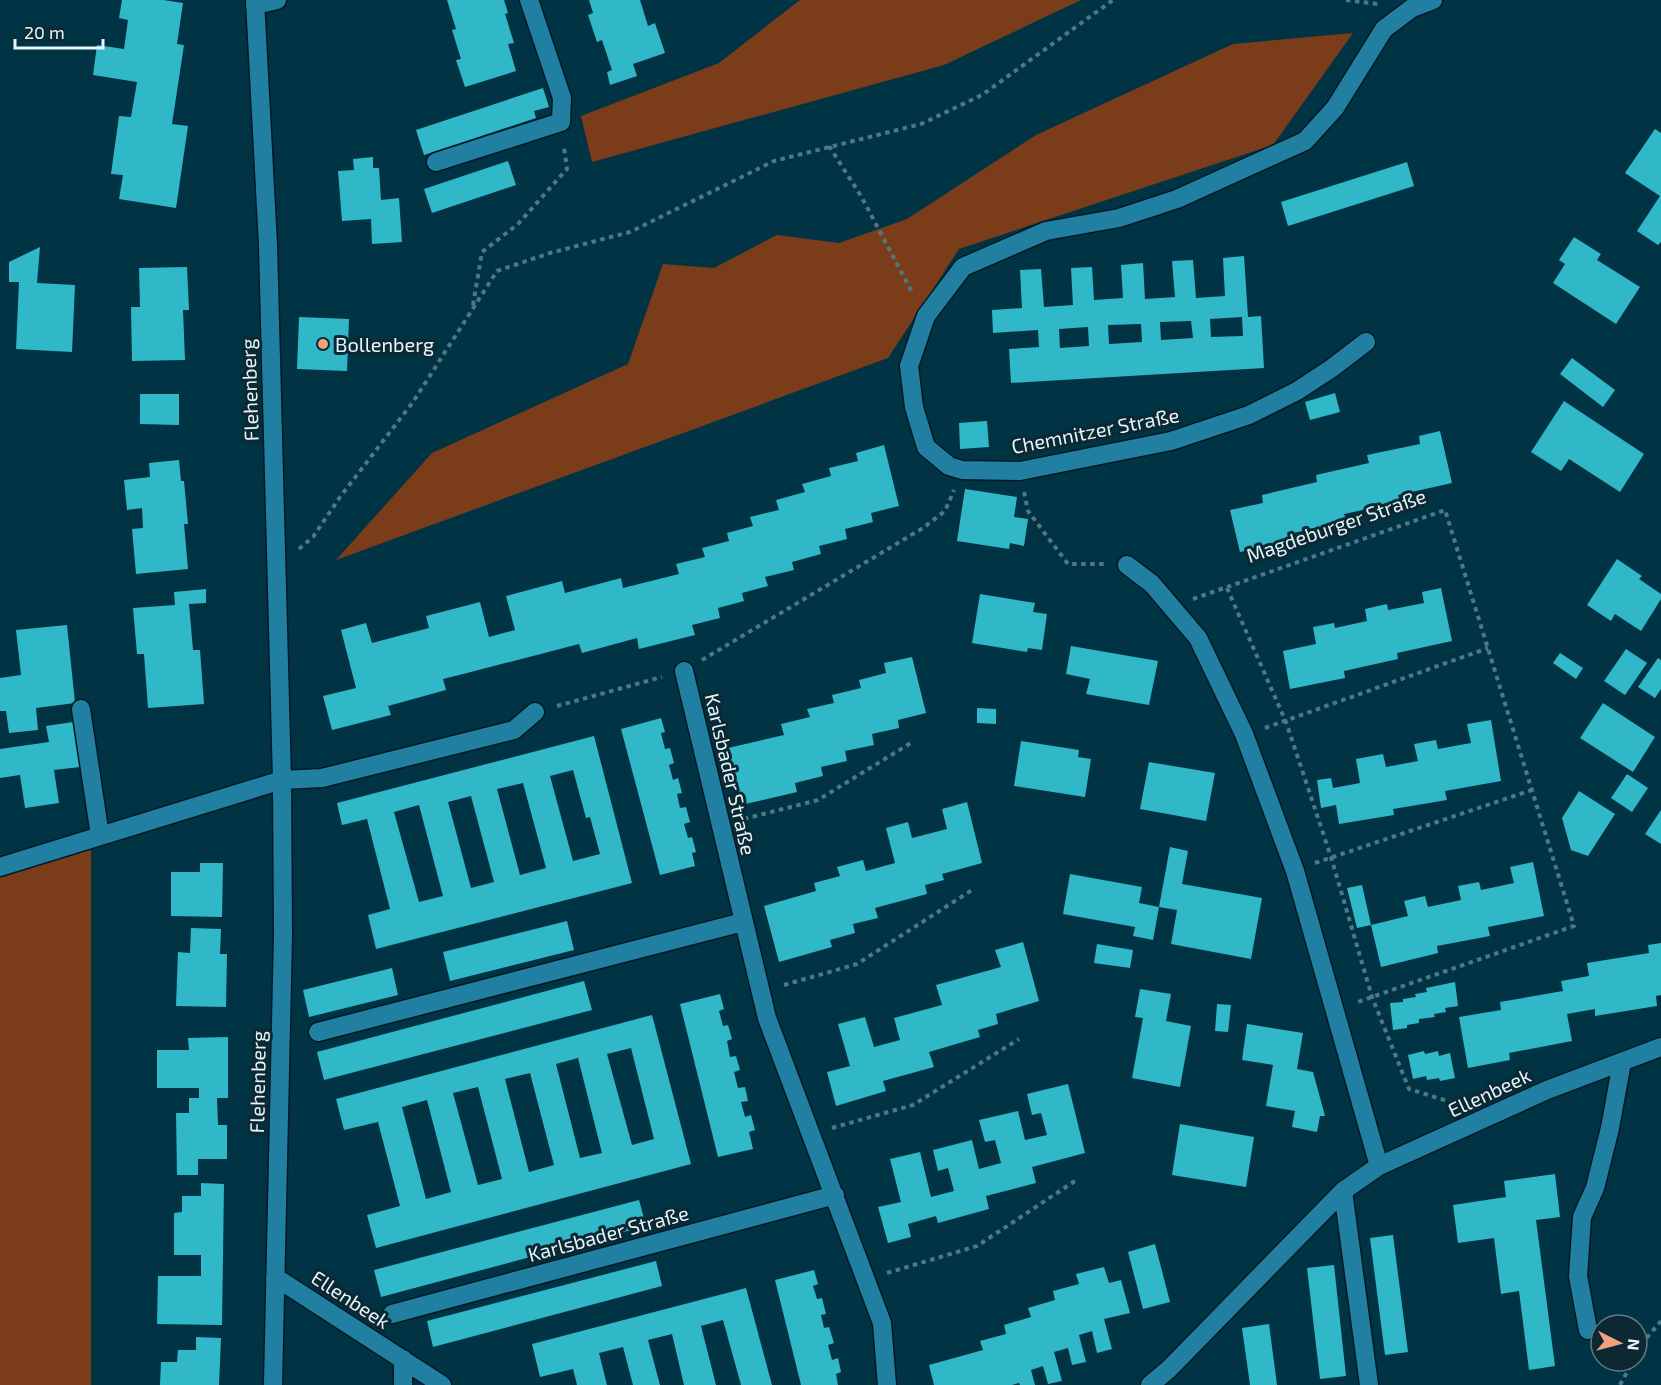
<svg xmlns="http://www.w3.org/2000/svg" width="1661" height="1385" font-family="'Exo 2',sans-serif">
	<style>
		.green { fill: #7b3c19 }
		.building { fill: #31b8c8; fill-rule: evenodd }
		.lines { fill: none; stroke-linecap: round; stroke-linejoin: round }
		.minor-casing { stroke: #001a24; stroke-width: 21 }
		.path { stroke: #507785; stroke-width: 4; stroke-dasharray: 4.5 4.5; stroke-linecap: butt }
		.minor { stroke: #2180a2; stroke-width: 18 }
		.poi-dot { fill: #f1a27b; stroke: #0c2833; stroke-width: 2 }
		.labels { text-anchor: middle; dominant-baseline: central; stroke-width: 6; stroke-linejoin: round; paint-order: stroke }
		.poi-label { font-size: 20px; fill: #e5f5fc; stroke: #0c2833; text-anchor: start }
		.street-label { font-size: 20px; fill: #e5f5fc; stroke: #0c2833 }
	</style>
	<rect width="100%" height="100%" fill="#003445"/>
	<path class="green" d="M800 0H1081L944 65 592 162 581 116 719 63Z
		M1353 33 1273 145 959 249 888 358 336 560 432 453 628 364 663 264 714 268 777 235 839 243 907 219 1036 135 1233 44Z
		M91 837V1385H0V866Z"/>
	<path class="building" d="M122 0H163L183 3 177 44 184 45 172 124 188 126 176 208 119 199 123 175 111 174 119 116 131 117 137 82 93 75 97 45 124 49 128 20 119 18Z
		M447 0H504L508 13 505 14 514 43 508 44 516 71 465 87 456 60 461 59 452 30 456 29Z
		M589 0H640L648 26 655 23 665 53 633 64 637 76 610 85 607 72 612 70 602 40 597 42 588 15 593 13Z
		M543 88 549 107 534 111 536 118 424 155 416 130Z
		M1655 129 1661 133V242L1658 245 1637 231 1660 196 1625 173Z
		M373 157V168H379L381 200 399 198 402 242 372 244 371 219 342 221 338 171 354 170 353 159Z
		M508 161 516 185 432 213 424 189Z
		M1407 162 1414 186 1288 226 1281 202Z
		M1574 237 1601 254 1597 260 1640 287 1616 324 1553 283 1565 264 1559 260Z
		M40 247 37 283 75 285 72 352 16 349 19 282H9V262Z
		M1244 256 1248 317 1261 316 1264 368 1011 383 1009 349 1039 347 1038 330 993 333 992 310 1022 308 1020 270 1041 269 1044 307 1073 305 1071 268 1092 267 1094 300 1123 298 1121 265 1143 263 1145 299 1175 297 1172 261 1193 260 1196 298 1225 296 1223 258ZM1242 317 1243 336 1211 337 1210 319ZM1191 321 1193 338 1161 340 1160 322ZM1141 324 1142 342 1109 344 1108 325ZM1088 327 1089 346 1060 348 1059 329Z
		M187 267 189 310H183L185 360 132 361 131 307H140L139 268Z
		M299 317 349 319 347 371 297 369Z
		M1572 358 1615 390 1603 407 1560 374Z
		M1335 393 1340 412 1310 420 1305 402Z
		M140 394H179V425L140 424Z
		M1564 401 1644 454 1620 492 1569 459 1561 471 1531 452Z
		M987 421 989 447 960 449 959 423Z
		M1440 431 1452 483 1398 495 1400 502 1344 514 1347 522 1293 533 1295 540 1240 552 1230 510 1263 503 1262 495 1317 482 1316 475 1369 463 1367 455 1420 444 1419 436Z
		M884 445 899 506 871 513 873 522 845 529 847 539 819 546 821 554 792 562 794 570 765 577 768 586 742 593 744 601 718 608 720 618 692 625 695 635 639 649 637 638 582 653 579 644 467 673 443 679 446 690 388 706 391 715 332 730 323 696 356 688 341 630 366 623 372 643 429 628 426 616 480 602 489 637 515 630 506 596 562 581 565 593 621 578 623 588 679 574 676 564 705 557 702 548 729 541 727 533 753 526 750 517 779 510 776 500 805 492 802 484 831 476 829 468 858 461 856 453Z
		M179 460 181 481H184L188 524H184L188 569 136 574 132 529 143 528 142 508 127 510 124 480 150 477 149 463Z
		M965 489 1017 497 1014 517 1028 519 1024 546 1010 543 1009 549 957 541Z
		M1617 559 1642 576 1639 579 1661 594V599L1641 631 1615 614 1611 621 1587 605Z
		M1441 588 1452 641 1397 653 1398 659 1344 671 1345 678 1290 689 1283 651 1316 644 1313 627 1334 623 1335 628 1367 621 1365 609 1387 604 1388 610 1424 603 1422 592Z
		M206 589V603L189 604 193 650H200L204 704 148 708 144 654H137L133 608 175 605 174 592Z
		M980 594 1035 603 1033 612 1047 614 1042 650 1028 648 1027 652 972 643Z
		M67 625 75 703 36 708 38 730 9 733 6 711H0V678L21 675 16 630Z
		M1071 646 1158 661 1149 705 1086 694 1090 679 1066 674Z
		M1626 649 1647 663 1625 695 1604 681Z
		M1560 653 1583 668 1576 679 1553 663Z
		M912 657 926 713 898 720 899 728 872 734 874 745 845 751 847 761 821 767 823 776 795 783 797 792 741 805 728 748 784 735 781 724 810 717 807 709 834 703 832 695 861 688 859 680 886 673 884 663Z
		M1658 658 1661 660V689L1655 698 1638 687Z
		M1603 703 1655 737 1633 772 1580 738Z
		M977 708 996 709V724L977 723Z
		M661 718 665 732 661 733 665 749 670 748 674 763 669 765 673 780 678 778 682 793 677 794 680 808 686 807 690 822 684 824 688 838 692 837 696 852 692 853 695 866 660 875 621 729Z
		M1491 720 1501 781 1445 791 1447 800 1393 809 1394 815 1339 824 1336 805 1321 808 1317 780 1331 778 1333 788 1360 783 1356 759 1383 754 1386 767 1418 761 1414 744 1436 740 1438 749 1471 743 1467 724Z
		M73 722 80 767 54 770 59 803 25 808 20 775 0 778V749L49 742 46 726Z
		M594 736 632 883 376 949 368 915 390 909 367 819 342 825 337 803ZM573 770 586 818 590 817 600 854 573 861 550 776ZM523 783 546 868 520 875 497 789ZM471 796 494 882 471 888 448 802ZM419 805 443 896 419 902 394 812Z
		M1021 741 1079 750 1078 757 1091 759 1085 797 1014 786Z
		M1149 762 1215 773 1206 821 1140 809Z
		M1627 774 1648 788 1632 812 1611 798Z
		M1579 791 1615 814 1588 856 1571 850 1562 818Z
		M967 802 982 863 942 874 944 880 925 885 927 894 875 908 878 918 853 924 855 933 830 940 832 947 779 962 764 906 816 891 814 883 840 876 837 867 863 860 866 871 895 863 886 828 908 822 912 838 947 829 942 809Z
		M1661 810V844L1645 834Z
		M1170 847 1188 851 1182 884 1262 898 1251 959 1171 944 1177 910 1159 907Z
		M1533 862 1544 916 1488 927 1490 936 1437 946 1438 953 1381 967 1371 925 1357 928 1347 888 1362 885 1371 925 1408 916 1404 901 1425 896 1428 907 1461 900 1458 886 1479 882 1481 890 1514 883 1510 867Z
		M200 863H223L222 917 171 916V872H200Z
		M1070 874 1142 887 1139 903 1159 907 1153 940 1133 936 1135 927 1063 914Z
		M567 921 574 950 450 981 443 952Z
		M191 928 221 929 220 954H227L226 1007 176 1006 178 952 190 953Z
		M1023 942 1039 1001 996 1014 998 1024 978 1030 980 1037 929 1052 934 1067 883 1081 886 1091 836 1106 827 1072 850 1066 838 1024 865 1017 874 1047 900 1040 894 1018 942 1005 936 985 1001 967 995 950Z
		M1661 943V995L1656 996 1657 1006 1595 1016V1009L1567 1014 1572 1041 1509 1053 1510 1060 1468 1068 1459 1017 1501 1010 1500 1002 1563 991 1561 981 1589 976 1587 963 1649 953 1648 945Z
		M1097 944 1133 950 1130 968 1094 963Z
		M392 968 398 995 309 1017 303 990Z
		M584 981 592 1010 324 1080 317 1052Z
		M1455 982 1458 1006 1445 1008 1446 1012 1434 1014 1435 1017 1419 1019V1023L1407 1025V1028L1393 1030 1390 1003 1403 1002V999L1416 997 1415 994 1427 992 1426 988Z
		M1140 989 1171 994 1166 1021 1191 1026 1180 1087 1132 1078 1143 1018 1135 1017Z
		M720 994 724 1009 719 1011 723 1026 728 1025 732 1039 727 1041 730 1057 736 1056 740 1070 734 1072 738 1088 745 1087 748 1101 741 1102 745 1117 751 1115 755 1130 749 1132 753 1149 718 1157 680 1004Z
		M1217 1004 1231 1005 1228 1032 1215 1031Z
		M652 1015 691 1164 376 1248 367 1215 400 1206 378 1122 344 1130 336 1099ZM631 1048 654 1139 632 1145 607 1054ZM578 1058 602 1153 580 1158 556 1064ZM530 1073 554 1165 529 1172 505 1079ZM478 1087 502 1179 478 1185 453 1093ZM427 1100 451 1192 426 1199 402 1107Z
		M1247 1024 1303 1033 1297 1069 1313 1072 1325 1116H1320L1317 1132 1292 1127 1295 1111 1266 1106 1273 1065 1242 1060Z
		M228 1037V1098H217L218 1125H227V1159H198V1175H177L176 1113H189V1098H199V1088H157V1050H189L188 1038Z
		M1424 1051 1425 1054 1438 1051 1439 1056 1450 1053 1455 1078 1440 1081 1439 1078 1427 1080 1426 1076 1413 1079 1408 1055Z
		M1068 1084 1085 1153 1032 1167 1036 1183 986 1196 989 1209 938 1223 936 1216 908 1224 911 1237 888 1243 878 1207 901 1202 890 1159 920 1152 931 1197 954 1191 948 1168 938 1171 933 1150 972 1140 979 1169 1001 1163 995 1140 985 1142 979 1120 1018 1111 1025 1140 1047 1135 1041 1113 1032 1115 1027 1094Z
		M1180 1124 1254 1137 1246 1187 1172 1175Z
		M1555 1174 1560 1217 1536 1220 1555 1366 1529 1370 1519 1291 1501 1294 1494 1238 1458 1243 1453 1205 1506 1197 1504 1181Z
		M201 1183 224 1184 222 1325 157 1324 158 1276H201V1255H174V1213L182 1212V1196H201Z
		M639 1200 646 1226 381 1297 374 1270Z
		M1393 1235 1408 1352 1385 1355 1370 1238Z
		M1155 1244 1170 1302 1143 1309 1128 1252Z
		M656 1261 662 1286 433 1347 427 1321Z
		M1334 1265 1346 1376 1320 1379 1307 1268Z
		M1104 1267 1109 1283 1121 1280 1130 1313 1104 1319 1112 1349 1097 1353 1092 1331 1079 1335 1086 1362 1072 1365 1068 1348 1054 1352 1062 1381 1048 1384 1043 1366 1031 1370 1035 1385H1020L1019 1383 1012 1385H934L929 1365 983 1350 980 1341 1006 1334 1004 1325 1031 1317 1028 1308 1055 1300 1053 1291 1079 1284 1076 1274Z
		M814 1270 818 1284 813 1286 817 1299 822 1298 826 1314 821 1315 824 1328 829 1327 834 1343 828 1345 832 1360 838 1358 841 1372 836 1374 838 1385H801L775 1280Z
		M746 1288 772 1385H741L723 1320 701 1326 716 1385H684L672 1334 648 1340 660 1385H633L623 1347 599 1353 607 1385H577L573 1369 540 1377 532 1344Z
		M1269 1324 1277 1385H1250L1242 1328Z
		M196 1337 221 1338 219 1385H160L161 1362H177L178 1350H196Z"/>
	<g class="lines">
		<g class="minor-casing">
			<path id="minor" d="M255 0 268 245 282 780 283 935 273 1385
				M255 5 277 0
				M436 162 561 122 562 98 529 0
				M1366 342 1332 368 1297 391 1249 415 1171 441 1020 471 962 470 949 466 926 447 914 407 909 366 926 316 963 267 1046 231 1119 218 1177 199 1305 141 1335 108 1384 29 1412 8 1433 0
				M1127 565 1152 584 1198 638 1244 734 1295 871 1379 1166
				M684 671 767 1018 882 1323 887 1385
				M81 709 100 836
				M0 867 282 780 322 778 514 730 535 712
				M318 1032 743 922
				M1343 1191 1369 1385
				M275 1277 442 1385
				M392 1314 835 1195
				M1588 1330 1578 1276 1582 1217 1595 1188 1610 1128 1622 1062
				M403 1359V1385
				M1150 1385 1169 1369 1343 1191 1379 1166 1547 1090 1661 1047"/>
		</g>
		<path class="path" d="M1346 0 1378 4
			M829 146 861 196 913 294
			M473 305 482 252 518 224 567 169 564 147
			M1024 492 1028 511 1068 564H1104
			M299 549 313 537 340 497 413 402 497 271 550 253 630 232 774 161 921 124 982 95 1113 0
			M1227 588 1286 722 1331 857 1372 997 1409 1089 1457 1104
			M1193 599 1445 510 1574 926 1355 1003
			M702 660 923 528 945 511 954 490
			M557 706 662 677
			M1265 728 1488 648
			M744 819 818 800 914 741
			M1315 863 1532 790
			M784 985 857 964 972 890
			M832 1128 913 1105 1019 1039
			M887 1273 977 1246 1075 1181
			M1637 1353 1643 1342 1661 1321
			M1620 1385 1633 1361"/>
		<use href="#minor" class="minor"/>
	</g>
	<circle class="poi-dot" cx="323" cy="344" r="6"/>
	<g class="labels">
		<g class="poi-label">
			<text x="335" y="344">Bollenberg</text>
		</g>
		<g class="street-label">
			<text transform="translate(249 390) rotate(-92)">Flehenberg</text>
			<text transform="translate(1095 430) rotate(-11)">Chemnitzer Straße</text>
			<text transform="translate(1336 525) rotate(-19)">Magdeburger Straße</text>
			<text transform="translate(731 774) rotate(77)">Karlsbader Straße</text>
			<text transform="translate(257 1082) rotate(-89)">Flehenberg</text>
			<text transform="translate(1489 1092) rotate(-25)">Ellenbeek</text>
			<text transform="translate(608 1233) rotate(-15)">Karlsbader Straße</text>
			<text transform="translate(351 1299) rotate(33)">Ellenbeek</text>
		</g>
	</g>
	<g transform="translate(1619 1343) rotate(96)"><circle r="28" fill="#0c2833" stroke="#637a83" stroke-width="1.5"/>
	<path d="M0-4.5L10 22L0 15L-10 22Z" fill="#f1a27b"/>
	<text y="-9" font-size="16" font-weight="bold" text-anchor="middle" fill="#e5f5fc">N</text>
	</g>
	<path d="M15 39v9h88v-9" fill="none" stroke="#e5f5fc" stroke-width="3"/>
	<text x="24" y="39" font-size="18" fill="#e5f5fc" stroke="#0c2833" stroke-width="4.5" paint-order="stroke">20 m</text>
</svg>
